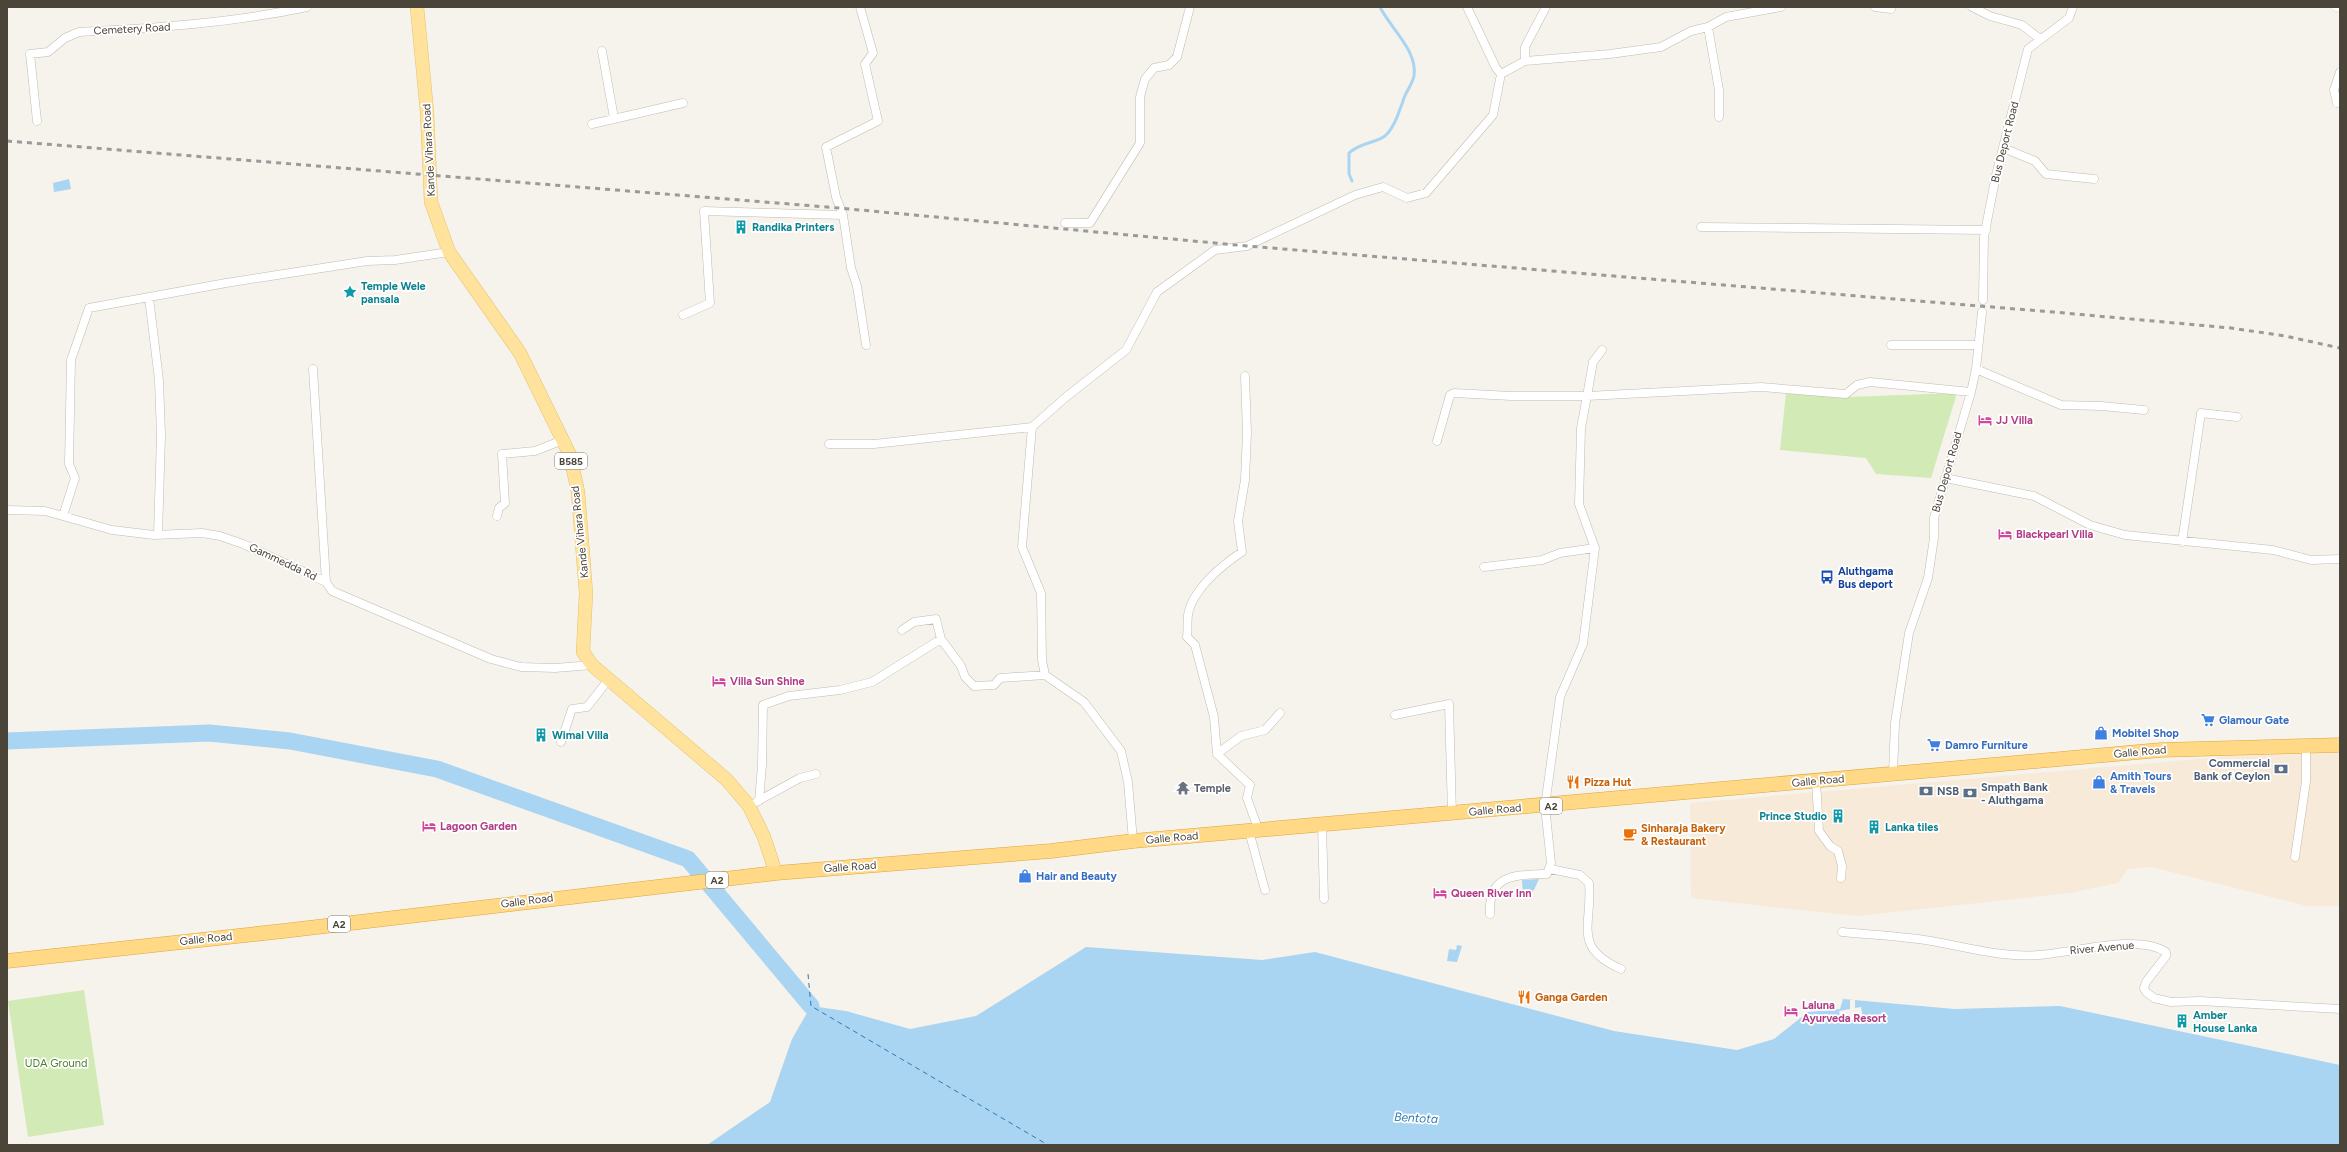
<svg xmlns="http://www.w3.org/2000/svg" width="2347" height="1152" font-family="Figtree,sans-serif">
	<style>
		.commercial { fill: #f7ead8 }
		.green { fill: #d2eab5 }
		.water { fill: #a9d4f2 }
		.pier { fill: #f6f3ec }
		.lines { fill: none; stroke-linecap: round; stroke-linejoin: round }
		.stream { stroke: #a9d4f2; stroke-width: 3 }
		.river { stroke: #a9d4f2; stroke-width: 17 }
		.ferry { stroke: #2e7ab2; stroke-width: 1; stroke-dasharray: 5 4; stroke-linecap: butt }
		.minor-casing { stroke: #c2bbae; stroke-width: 9 }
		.primary-casing { stroke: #e6c16a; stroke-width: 14 }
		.trunk-casing { stroke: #e0a43c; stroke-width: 15 }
		.minor { stroke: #fff; stroke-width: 8 }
		.primary { stroke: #ffe39c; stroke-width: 13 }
		.trunk { stroke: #ffd985; stroke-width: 14 }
		.rail { stroke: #9a9a9a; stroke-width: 3; stroke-dasharray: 5 5; stroke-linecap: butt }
		.labels { text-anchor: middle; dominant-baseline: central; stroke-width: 3.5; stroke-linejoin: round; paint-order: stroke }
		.shield { fill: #fff; stroke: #817c74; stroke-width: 1 }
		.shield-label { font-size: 10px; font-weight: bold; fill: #4b4439 }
		.street-label { font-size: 11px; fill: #4b4439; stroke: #fff }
		.culture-label { font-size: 11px; font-weight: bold; fill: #0d838f; stroke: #fff; text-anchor: start }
		.hotel-label { font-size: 11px; font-weight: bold; fill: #b23c85; stroke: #fff; text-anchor: start }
		.transit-label { font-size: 11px; font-weight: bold; fill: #164399; stroke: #fff; text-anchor: start }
		.shop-label { font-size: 11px; font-weight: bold; fill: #366cbe; stroke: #fff; text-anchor: start }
		.service-label { font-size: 11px; font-weight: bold; fill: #4e5e75; stroke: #fff; text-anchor: start }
		.food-label { font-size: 11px; font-weight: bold; fill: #c56008; stroke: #fff; text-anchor: start }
		.worship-label { font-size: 11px; font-weight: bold; fill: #5b616d; stroke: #fff; text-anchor: start }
		.park-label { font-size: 11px; fill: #4a7f2a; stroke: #fff }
		.water-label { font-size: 12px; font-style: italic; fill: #2e7ab2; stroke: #fff }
	</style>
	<rect width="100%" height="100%" fill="#f6f3ec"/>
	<path class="commercial" d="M2340 753V906H2307L2151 867 2128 869 2118 883 2070 893 1857 916 1691 898 1690 803 2233 756Z"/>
	<path class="green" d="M1786 393 1847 397 1957 393 1931 478 1876 474 1866 458 1780 450Z
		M84 990 104 1125 28 1137 8 1001Z"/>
	<path class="water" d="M69 179 71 189 54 192 53 183Z
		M1539 879 1534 890 1523 895 1522 880Z
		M1457 945 1462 946 1457 962 1447 961 1449 949 1456 950Z
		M1086 947 1262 960 1315 952 1614 1031 1737 1050 1774 1039 1808 1012 1840 1009 1843 999 1954 1009 2060 1006 2340 1065V1145H707L770 1102 792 1039 811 1006 846 1011 910 1029 976 1016Z"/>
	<path class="pier" d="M1850 1000H1855V1008L1861 1007 1863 1018 1841 1022 1839 1011 1850 1009Z"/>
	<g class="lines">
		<path class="stream" d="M1352 181 1349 174V153C1361 142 1376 143 1385 136 1394 128 1399 112 1403 101 1405 93 1412 85 1414 76 1418 51 1391 29 1380 7"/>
		<path class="river" d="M7 741 209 733 290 741 437 769 688 859 811 1006"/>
		<path class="ferry" d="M808 974 811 1006 1048 1145"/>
		<g class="minor-casing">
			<path id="minor" d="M860 7 873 53 865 64 878 121 826 147 836 197 843 215 851 268 857 286 866 345
				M1875 7 1891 9
				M1972 7 1990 16 2022 25 2040 39
				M2336 7 2340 8
				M1708 27 1719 90V117
				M602 51 614 118
				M1525 61V47L1546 7
				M1501 74 1525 61 1610 54 1661 47 1691 31 1708 27 1726 17 1781 7
				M2337 103 2334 90 2340 72
				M37 121 30 54 48 52 65 38 79 32C156 28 232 23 307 7
				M592 124 683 103
				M2003 148 2035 161 2046 174 2094 179
				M1065 223H1090L1140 143V97L1145 79 1154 68 1169 65 1177 57 1190 7
				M1701 227 1986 230
				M149 298 159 380 161 435 158 535
				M1983 300 1984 237 1996 175 2028 49 2069 18 2073 7
				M683 315 710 303 704 211 843 215
				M1891 345H1977
				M313 369 326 582
				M1976 369 2061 405 2101 406 2144 410
				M1245 376 1247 433 1245 480 1238 521 1242 552C1222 565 1192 590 1188 615 1187 622 1188 630 1187 637L1195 645 1214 717 1217 754 1250 785 1247 798 1259 831
				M1032 427 1022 547 1041 593 1042 660 1045 675 1084 702 1121 751 1128 782 1133 841
				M1437 441 1450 395 1454 393 1511 396H1587L1593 362 1602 350
				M829 444H874L1032 427 1066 397 1126 350 1157 292 1215 250 1247 246 1355 195 1383 187 1407 198 1426 193 1493 115 1501 74 1496 68 1467 7
				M1945 478 2034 496 2090 525 2125 535 2273 550 2311 560 2340 559
				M7 510 45 511 112 530 154 535 202 533 220 536 243 544 326 582 332 591 491 659 521 667 555 668 592 665
				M63 516 75 478 69 464 71 360 89 308 226 283 367 261 395 260 449 252
				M497 516 499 508 505 503 502 454 535 451 563 440
				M2182 542 2201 413 2237 417
				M1484 567 1542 560 1560 553 1595 548
				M902 630 914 622 936 619 941 639
				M1395 715 1449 704 1452 814
				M561 742 572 709 587 707 609 679
				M1217 754 1241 736 1265 730 1280 713
				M1893 773 1895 723 1909 633 1928 578 1934 538V518L1971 392 1976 369 1982 312
				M1816 781 1819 831 1830 846 1838 851 1842 866 1841 878
				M759 801 762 765 763 705 789 696 840 690 872 682 941 639 961 666 965 677 974 686 994 685 1000 678 1045 675
				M756 802 800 778 816 774
				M1322 825 1324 899
				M1249 831 1265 890
				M2295 857 2306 781V746
				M1550 869 1580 875 1589 883C1593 924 1571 947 1621 969
				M1490 914C1488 874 1515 875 1547 874L1551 863 1545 806 1560 697 1583 644 1595 548 1579 504 1581 428 1587 396 1761 387 1846 394 1857 385 1870 382 1971 392
				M1842 932C1872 935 1902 936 1931 941 1966 947 2004 958 2039 955 2072 953 2138 933 2166 952V956L2146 982 2144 988 2146 992 2154 998 2171 1002 2200 1001 2340 1009"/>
		</g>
		<g class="primary-casing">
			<path id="primary" d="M417 7 427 112 431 202 449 252 520 353 570 455 578 492 586 593 583 652 592 665 727 780 749 806 764 837 776 873"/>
		</g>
		<g class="trunk-casing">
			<path id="trunk" d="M7 961 283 931 776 873 1051 851 1133 841 2161 750 2340 745"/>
		</g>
		<use href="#minor" class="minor"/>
		<use href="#primary" class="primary"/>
		<use href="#trunk" class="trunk"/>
		<path class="rail" d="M7 141 839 208 1247 246 2053 312 2231 328 2285 336 2340 348"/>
	</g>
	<defs>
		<g id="building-bare" transform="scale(1.08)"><path d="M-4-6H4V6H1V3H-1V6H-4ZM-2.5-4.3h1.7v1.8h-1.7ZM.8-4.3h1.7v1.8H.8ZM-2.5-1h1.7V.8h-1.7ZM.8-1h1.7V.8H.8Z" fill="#0f9aa8" stroke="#fff" stroke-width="2.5" paint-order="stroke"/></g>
		<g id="sight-bare" transform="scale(1.08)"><path d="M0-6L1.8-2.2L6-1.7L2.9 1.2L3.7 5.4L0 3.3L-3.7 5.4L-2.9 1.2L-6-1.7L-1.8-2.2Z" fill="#0f9aa8" stroke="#fff" stroke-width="2.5" paint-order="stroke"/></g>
		<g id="hotel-bare" transform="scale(1.08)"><path d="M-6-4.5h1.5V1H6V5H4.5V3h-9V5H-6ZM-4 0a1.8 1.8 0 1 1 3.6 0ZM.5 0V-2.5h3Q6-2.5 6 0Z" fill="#d1479c" stroke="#fff" stroke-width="2.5" paint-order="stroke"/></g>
		<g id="bus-bare" transform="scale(1.08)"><path d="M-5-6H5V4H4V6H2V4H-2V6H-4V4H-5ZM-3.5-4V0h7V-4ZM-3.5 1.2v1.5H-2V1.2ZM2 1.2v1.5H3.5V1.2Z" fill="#1a4fb4" stroke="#fff" stroke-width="2.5" paint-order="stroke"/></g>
		<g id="supermarket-bare" transform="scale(1.08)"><path d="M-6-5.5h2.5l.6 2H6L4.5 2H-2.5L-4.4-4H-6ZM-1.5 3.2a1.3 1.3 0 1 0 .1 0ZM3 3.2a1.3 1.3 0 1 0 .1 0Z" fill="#3f7fe0" stroke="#fff" stroke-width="2.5" paint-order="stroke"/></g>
		<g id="shop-bare" transform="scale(1.08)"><path d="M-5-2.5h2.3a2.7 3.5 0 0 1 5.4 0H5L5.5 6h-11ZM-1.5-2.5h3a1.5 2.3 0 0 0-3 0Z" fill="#3f7fe0" stroke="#fff" stroke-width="2.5" paint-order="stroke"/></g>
		<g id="bank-bare" transform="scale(1.08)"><path d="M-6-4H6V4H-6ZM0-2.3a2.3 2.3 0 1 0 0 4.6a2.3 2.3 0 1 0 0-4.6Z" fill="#5c6f8a" stroke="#fff" stroke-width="2.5" paint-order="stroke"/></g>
		<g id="restaurant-bare" transform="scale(1.08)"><path d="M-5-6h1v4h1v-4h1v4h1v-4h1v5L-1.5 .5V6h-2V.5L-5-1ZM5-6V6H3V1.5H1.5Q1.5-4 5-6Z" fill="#e8710a" stroke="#fff" stroke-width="2.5" paint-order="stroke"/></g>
		<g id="temple-bare" transform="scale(1.08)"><path d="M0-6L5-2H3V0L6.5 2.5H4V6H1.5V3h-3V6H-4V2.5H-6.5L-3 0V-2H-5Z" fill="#6b7280" stroke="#fff" stroke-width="2.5" paint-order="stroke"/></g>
		<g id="cafe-bare" transform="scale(1.08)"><path d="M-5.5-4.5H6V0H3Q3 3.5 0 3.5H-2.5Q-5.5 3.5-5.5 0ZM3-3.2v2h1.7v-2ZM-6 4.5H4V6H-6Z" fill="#e8710a" stroke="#fff" stroke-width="2.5" paint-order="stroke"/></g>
	</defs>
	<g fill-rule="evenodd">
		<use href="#building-bare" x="741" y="227"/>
		<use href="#sight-bare" x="350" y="292"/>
		<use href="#hotel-bare" x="1985" y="420"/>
		<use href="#hotel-bare" x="2005" y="534"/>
		<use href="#bus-bare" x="1827" y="577"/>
		<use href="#hotel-bare" x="719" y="681"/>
		<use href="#supermarket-bare" x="2208" y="720"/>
		<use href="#shop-bare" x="2101" y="733"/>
		<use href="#building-bare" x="541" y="735"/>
		<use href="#supermarket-bare" x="1934" y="745"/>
		<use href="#bank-bare" x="2281" y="769"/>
		<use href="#restaurant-bare" x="1573" y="782"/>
		<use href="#shop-bare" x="2099" y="782"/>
		<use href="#temple-bare" x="1183" y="788"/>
		<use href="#bank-bare" x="1926" y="791"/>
		<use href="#bank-bare" x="1970" y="793"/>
		<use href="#building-bare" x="1838" y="816"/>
		<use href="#hotel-bare" x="429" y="826"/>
		<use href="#building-bare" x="1874" y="827"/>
		<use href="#cafe-bare" x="1630" y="834"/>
		<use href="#shop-bare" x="1025" y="876"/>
		<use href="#hotel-bare" x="1440" y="893"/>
		<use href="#restaurant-bare" x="1524" y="997"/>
		<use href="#hotel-bare" x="1791" y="1011"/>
		<use href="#building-bare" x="2182" y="1021"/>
	</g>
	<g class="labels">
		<g class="shield">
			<rect x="555" y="453" width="32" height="16" rx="3"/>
			<rect x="1540" y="798" width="22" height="16" rx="3"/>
			<rect x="706" y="872" width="22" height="16" rx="3"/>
			<rect x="328" y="916" width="22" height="16" rx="3"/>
		</g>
		<g class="shield-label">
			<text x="571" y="461">B585</text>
			<text x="1551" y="806">A2</text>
			<text x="717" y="880">A2</text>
			<text x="339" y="924">A2</text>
		</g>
		<g class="street-label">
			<text transform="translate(132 29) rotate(-3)">Cemetery Road</text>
			<text transform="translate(2005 142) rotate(-76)">Bus Deport Road</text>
			<text transform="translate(429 150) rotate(-93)">Kande Vihara Road</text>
			<text transform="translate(1947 472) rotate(-74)">Bus Deport Road</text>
			<text transform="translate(580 532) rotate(-96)">Kande Vihara Road</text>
			<text transform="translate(283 562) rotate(25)">Gammedda Rd</text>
			<text transform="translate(2140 752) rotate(-5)">Galle Road</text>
			<text transform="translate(1818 781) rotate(-5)">Galle Road</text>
			<text transform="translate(1495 810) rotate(-5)">Galle Road</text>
			<text transform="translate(1172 838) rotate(-5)">Galle Road</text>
			<text transform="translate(850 867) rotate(-4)">Galle Road</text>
			<text transform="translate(527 901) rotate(-7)">Galle Road</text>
			<text transform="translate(206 939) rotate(-6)">Galle Road</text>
			<text transform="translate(2102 948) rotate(-5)">River Avenue</text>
		</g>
		<g class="culture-label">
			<text x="752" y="227">Randika Printers</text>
			<text x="361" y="286">Temple Wele<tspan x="361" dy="13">pansala</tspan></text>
			<text x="552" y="735">Wimal Villa</text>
			<text x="1827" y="816" text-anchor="end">Prince Studio</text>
			<text x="1885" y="827">Lanka tiles</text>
			<text x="2193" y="1015">Amber<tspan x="2193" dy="13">House Lanka</tspan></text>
		</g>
		<g class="hotel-label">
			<text x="1996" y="420">JJ Villa</text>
			<text x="2016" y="534">Blackpearl Villa</text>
			<text x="730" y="681">Villa Sun Shine</text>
			<text x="440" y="826">Lagoon Garden</text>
			<text x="1451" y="893">Queen River Inn</text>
			<text x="1802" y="1005">Laluna<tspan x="1802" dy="13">Ayurveda Resort</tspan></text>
		</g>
		<g class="transit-label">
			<text x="1838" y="571">Aluthgama<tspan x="1838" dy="13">Bus deport</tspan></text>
		</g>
		<g class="shop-label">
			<text x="2219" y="720">Glamour Gate</text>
			<text x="2112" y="733">Mobitel Shop</text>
			<text x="1945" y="745">Damro Furniture</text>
			<text x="2110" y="776">Amith Tours<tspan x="2110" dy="13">&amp; Travels</tspan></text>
			<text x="1036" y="876">Hair and Beauty</text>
		</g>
		<g class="service-label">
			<text x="2270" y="763" text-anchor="end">Commercial<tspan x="2270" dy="13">Bank of Ceylon</tspan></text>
			<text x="1981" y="787">Smpath Bank<tspan x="1981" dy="13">- Aluthgama</tspan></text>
			<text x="1937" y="791">NSB</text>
		</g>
		<g class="food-label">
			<text x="1584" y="782">Pizza Hut</text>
			<text x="1641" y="828">Sinharaja Bakery<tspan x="1641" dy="13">&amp; Restaurant</tspan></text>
			<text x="1535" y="997">Ganga Garden</text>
		</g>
		<g class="worship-label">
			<text x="1194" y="788">Temple</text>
		</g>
		<g class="park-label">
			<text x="56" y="1063">UDA Ground</text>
		</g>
		<g class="water-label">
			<text transform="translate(1416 1118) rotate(3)">Bentota</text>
		</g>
	</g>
	<rect width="2347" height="1152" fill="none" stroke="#4b4439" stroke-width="16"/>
</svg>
